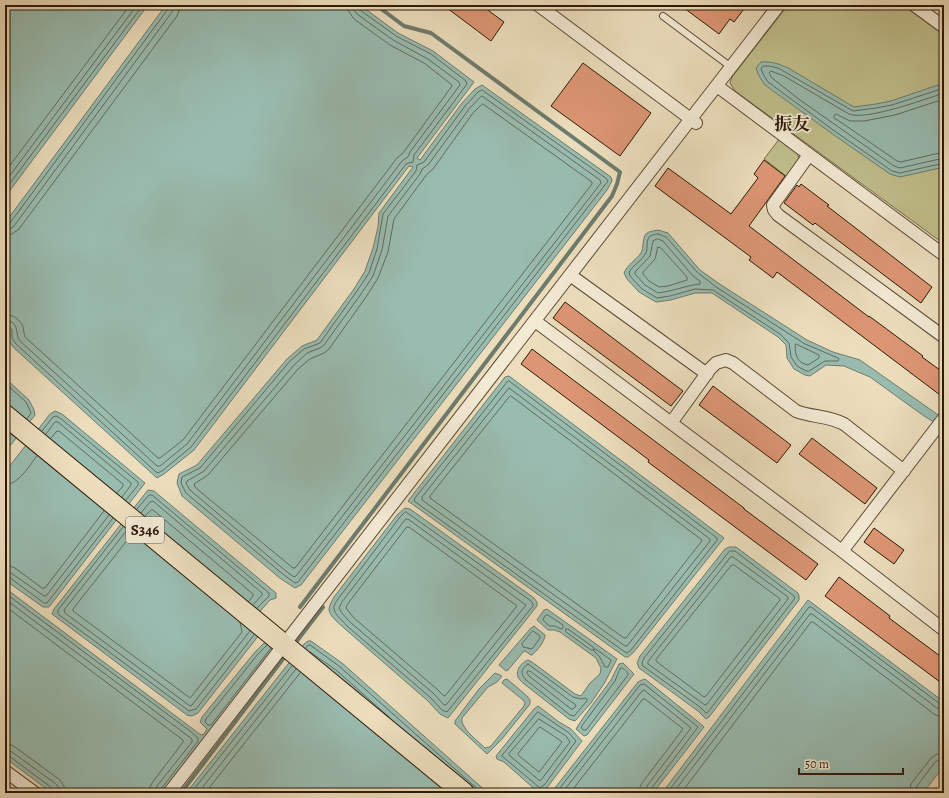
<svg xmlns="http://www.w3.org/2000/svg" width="949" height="798" font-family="Alegreya,'Noto Serif SC',serif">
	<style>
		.green { fill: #c0bf8c; stroke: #766c4a }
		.water { fill: #99bcb0; stroke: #6e7b6d }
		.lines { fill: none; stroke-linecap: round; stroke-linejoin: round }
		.shore { stroke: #636a5c; stroke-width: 1 }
		.stream { stroke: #6e7b6d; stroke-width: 4 }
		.building { fill: #dd9674; stroke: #2d1909 }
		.lane-casing { stroke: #5d4a36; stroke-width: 8 }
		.street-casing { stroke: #5d4a36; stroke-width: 14 }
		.primary-casing { stroke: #2d1909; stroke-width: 22 }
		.lane { stroke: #f3ead4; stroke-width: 6 }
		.street { stroke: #f3ead4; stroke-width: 12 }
		.primary { stroke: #ecdebd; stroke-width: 20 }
		.labels { text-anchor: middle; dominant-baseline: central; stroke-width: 3.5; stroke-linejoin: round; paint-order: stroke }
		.shield { fill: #f3ead4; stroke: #685846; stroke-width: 1 }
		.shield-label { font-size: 15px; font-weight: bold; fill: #2d1909 }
		.quarter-label { font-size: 18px; font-weight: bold; fill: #2d1909; stroke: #f3ead4 }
	</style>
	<rect width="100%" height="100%" fill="#ecdebd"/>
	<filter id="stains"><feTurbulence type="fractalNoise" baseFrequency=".005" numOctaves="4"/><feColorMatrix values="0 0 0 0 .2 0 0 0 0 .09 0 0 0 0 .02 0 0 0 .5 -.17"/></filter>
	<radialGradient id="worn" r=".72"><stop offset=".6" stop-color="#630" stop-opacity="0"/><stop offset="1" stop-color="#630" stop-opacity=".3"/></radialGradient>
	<path class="green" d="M788 5H905L944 34V244L735 91 730 83 732 77Z
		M780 138C787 144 798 150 799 159L786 176 764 159Z"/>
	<path class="water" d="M5 5H148L5 197Z
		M166 5H360L398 33 433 51 474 82 417 158 420 160 462 103 475 89 482 85 611 177 612 181 607 190 301 585 295 588 281 579 182 496 177 483 179 474 197 465 287 359 302 346 317 340 354 289 365 271 373 248 378 227 379 213 413 167 409 166 194 450 164 474 157 478 13 347 8 339 9 332 5 328V223Z
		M761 62C771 61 779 64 788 68L854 107 876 104 891 101 944 83V167L900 177 890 174 834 135 765 85 759 76 756 68Z
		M658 230 668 233 700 270 718 283 807 340 833 352 860 360 944 419V428L924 416 870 377 844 366 826 365 810 376 805 375 794 369 787 358 786 345 778 337 712 293H695L671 300 656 302 639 292 627 279 624 273C628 264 635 261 641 253 644 248 642 239 646 234 649 231 654 231 658 230Z
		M509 376 724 538 633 653 628 657H625L408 501 505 377Z
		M5 378 29 400 34 410 35 415 5 452Z
		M55 411 62 414 145 483 49 607H43L5 580V472L50 414Z
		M148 490 154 491 276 593V598L270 600 255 617 259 635 198 713 192 716 187 715 52 614 54 609Z
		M405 508 410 509 534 598 537 602V606L448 718 440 714 428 701 344 628C339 623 330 617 329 610 329 605 332 601 334 597L397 515Z
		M729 547H736L798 593 799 596V600L709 717 706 719 698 711 639 668 637 663 640 656 725 549Z
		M5 588 201 735 204 734 207 729 200 722 202 717 255 652 264 643 268 640 281 642 163 793H52L5 758Z
		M808 600 944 702V766L923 793H662Z
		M547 609 617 659 605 682 591 703 575 721 569 719 523 683C521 681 519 679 518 677 515 670 522 662 528 660L532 662 575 694 581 696 590 683 600 674 601 668 596 658 560 632 554 630H548L537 620 544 610Z
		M534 626 545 635C545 641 537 651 532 655H531L525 651 523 652 508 670 506 671 499 665 530 629Z
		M308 641H311L342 663 488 793H186L304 644Z
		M623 663 634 674 587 735 584 736 576 729C586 712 599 697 611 680 614 675 616 669 619 664Z
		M495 673 502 676 497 682 488 687 462 718C460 728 478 741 485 748L490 747 524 706 525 703 523 700 502 683 504 680 507 679 527 696 530 700V704L502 739 487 754 455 724V721L479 689Z
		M645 679 702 725 704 727 653 793H551L638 682 642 680Z
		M538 706 559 722 571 729 582 741 543 793H539L504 762 497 759 496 756 534 709Z"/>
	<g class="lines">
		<path class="shore" d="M944 88 892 105 876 108 853 111 778 68 769 66H763L761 69 763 74 768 82 836 132 892 171 900 173 944 163
			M482 90 607 179 608 181 298 582 295 583 284 575 186 493 181 483 182 477 200 468 290 361 304 349 320 343 357 291 369 273 377 249 383 214 416 171 417 165 424 162 465 106 478 92Z
			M944 93C925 99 866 121 849 114L784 76 771 71 769 73 772 78 800 100 894 166 900 168 944 158
			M482 96 600 180 601 183 296 576 294 577 287 572 190 490 186 483 187 481 204 471 294 365 307 353 320 348 324 345 361 294 373 276 382 250 388 216 420 174 422 169 428 165 469 109Z
			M944 99 895 115 864 121H850L836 114H835L834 116V118L842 123 897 161 901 162 905 161 944 152
			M483 104 592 182V184L295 568H293L203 494 195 487 194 484 208 475 298 369 310 359 324 353 329 349 366 297 378 278 388 252 394 219 427 174 433 169 473 113Z
			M5 172 130 5
			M5 182 137 5
			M5 190 143 5
			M5 225 8 224 10 223 168 9 169 5
			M5 230 10 229 14 226 172 12 174 5
			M658 234 666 237 697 272 716 287 805 344 831 355 838 358 839 359 838 361H825L809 371H806L797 366 791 357 789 343 780 334 713 290 695 289 670 296 657 298 642 289 630 276 629 272C633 265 642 261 646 253 648 248 646 242 649 237 651 235 655 234 658 234Z
			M5 236 12 234 19 229 177 16 179 11 180 5
			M658 239 663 241 693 276 700 281V284L693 285 669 291 658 293 645 285 635 274V272L650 256 653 241Z
			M658 247 661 248 687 277V280L668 286 659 287 649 281 643 274V272L655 259Z
			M5 314C13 315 20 319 23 327 24 331 24 334 25 337L158 458H160L183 440 397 158 403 153 452 86 451 84 424 63 390 45 354 19 349 12 347 5
			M5 320C21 322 14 333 20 341L157 466H160L187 444 402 161 408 157 410 152 460 85 459 82 428 59 393 40 357 14 354 10 353 5
			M5 325 9 326 12 330V338L16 344 156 472 158 473 162 471 191 447 406 164 408 163 413 162 414 155 467 84 466 81 431 54 396 36 360 10 359 8 358 5
			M796 344 819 355V358L808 365C798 363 795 356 795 346Z
			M509 381 717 538V540L631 650 627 653 625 652 414 501 415 498 507 382Z
			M5 383 26 402 31 413 27 419
			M509 388 710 539V541L627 646H625L422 500V497L508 389Z
			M511 396 702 540 701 542 626 638H624L430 498V496L509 397Z
			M42 431 53 417 56 416 60 418 138 482V485L126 500
			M46 434 55 422H58L131 483V485L122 497
			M51 438 57 431H59L123 484V486L117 493
			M5 485C19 484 29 466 37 456
			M137 509 149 495H152L269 593V596L257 608
			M406 512 531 601 533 604V606L447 712 442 710 431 698 347 626C343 621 335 615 334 609 333 606 336 602 338 599L400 517 404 513Z
			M141 513 150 502 153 501 262 593V595L253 605
			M145 516 151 510H153L253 594V596L249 601
			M406 519H408L526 605 446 705H444L434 694 350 622 341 612 339 608 342 602Z
			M123 527 58 610V614L189 711 196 709 254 635
			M407 527H409L517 606 445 696H444L438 690 354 618 346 608 347 605Z
			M127 530 64 610 65 613 190 706 192 705 250 631
			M132 534 73 609V611L190 698 191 697 242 632 240 622
			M730 551H735L794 596 795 598 708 712 706 713 700 707 643 666 642 663 644 658 728 553Z
			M731 557H733L788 597V599L707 704 705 705 648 664V662Z
			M732 565H734L779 598 780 600 706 696 704 697 657 662 656 660Z
			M5 566H10L15 568 42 588H45L104 511
			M5 572 11 573 44 596H46L109 515
			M5 577H9L44 603H47L113 518
			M5 593 190 731 198 738V741L161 789 160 793
			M5 599 192 739V742L157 786 155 793
			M5 606 183 740V742L152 783 150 787 149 793
			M546 615H548L563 625V628L561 629 555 626H549L543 620Z
			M566 629H568L593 647 594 650H591L566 632Z
			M533 631 540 636V638L532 649 523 647 522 644Z
			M267 645 258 654 206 719 205 722 208 725H211L271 648
			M306 648 308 645H310L339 666 482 793
			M595 649 597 650 611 660V661L608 667H605L602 661 599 656 594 651Z
			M310 652 336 670 389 717
			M528 664 573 697 581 699 585 698 587 699V701L574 716 570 715 526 680C520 673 521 669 528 664Z
			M621 668C624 668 628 672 628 675L586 730H583L581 727 584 723 615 681 619 671Z
			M528 671H530L570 701 575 704 576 706 573 709H571L529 676 527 673Z
			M538 712 569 733 576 741 545 784 540 788 502 756Z
			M539 719 566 736 570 742 541 780 540 781 510 756 509 754Z
			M540 727 561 741 562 742 540 771 539 772 518 755V754Z
			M5 744 11 745 15 747 60 780 64 786 65 793
			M5 750 12 752 56 784 59 788V793
			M5 755 9 756 52 788 54 790V793
			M191 793 292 666
			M198 793 296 669
			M205 793 300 673
			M556 793 640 685 644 684 697 726 698 727 651 789V793
			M562 793 642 691 644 690 690 727 691 728 647 786 646 793
			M570 793 643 699H645L682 728 683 729 642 783 640 787V793
			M667 793 809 607H811L940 704 944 705
			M673 793 810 614H812L937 708 944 710
			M681 793 811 622H813L934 714 938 716H944
			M909 793 911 784 931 758 937 754 944 753
			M915 793 917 786 935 762 939 760 944 759"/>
		<path class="stream" d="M300 607 612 196 617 184 620 172 431 33 404 26 376 5
			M293 646 323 607
			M5 785 16 793
			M181 793 286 655"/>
	</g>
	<path class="building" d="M443 5H481L504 22 491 41Z
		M680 5H747L734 22 730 19 719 34Z
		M583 63 651 113 620 156 551 106Z
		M764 160 785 176 749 226 869 317V316L923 356 922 357 944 373V398L777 272 773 278 749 260 751 257 655 186 668 168 731 214 758 178 754 174Z
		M801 184 829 205 827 206 932 287 921 303 815 223 813 225 784 203 797 185 799 187Z
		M565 302 683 391 671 406 553 318Z
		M532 349 744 508V509L818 564 806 580 648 462 649 460 521 364Z
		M713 386 791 445 777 463 699 405Z
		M812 438 877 488 865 504 799 454Z
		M874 528 904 550 894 564 864 542Z
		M839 577 890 616 889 618 944 659V685L825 596Z"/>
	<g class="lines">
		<g class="lane-casing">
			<path id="lane" d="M663 16 731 67"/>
		</g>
		<g class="street-casing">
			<path id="street" d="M538 5 696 123
				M914 5 944 27
				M717 86 944 255
				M809 155 773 205 774 210 778 215 944 337
				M570 275 707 374
				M535 321 842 551 944 630
				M671 423 710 369 716 363 726 360 733 363 796 411C811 417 829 416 844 424L904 471
				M842 551 944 418
				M5 771 35 793
				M169 793 779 5"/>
		</g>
		<g class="primary-casing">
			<path id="primary" d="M5 415 464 793"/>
		</g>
		<use href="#lane" class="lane"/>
		<use href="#street" class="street"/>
		<use href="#primary" class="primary"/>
	</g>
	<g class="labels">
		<rect class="shield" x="126" y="517" width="38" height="26" rx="3"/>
		<g class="shield-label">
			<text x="145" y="530">S346</text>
		</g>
		<g class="quarter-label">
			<text x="792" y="124">振友</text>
		</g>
	</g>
	<rect width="949" height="798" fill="none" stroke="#ecdebd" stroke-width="20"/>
	<rect x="6" y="6" width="937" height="786" fill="none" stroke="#2d1909" stroke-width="2"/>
	<rect x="10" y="10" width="929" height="778" fill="none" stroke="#2d1909"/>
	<path d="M799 768v6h104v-6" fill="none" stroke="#2d1909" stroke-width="2"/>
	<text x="805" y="768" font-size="12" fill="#2d1909" stroke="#f3ead4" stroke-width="3" paint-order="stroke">50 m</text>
	<rect width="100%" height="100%" filter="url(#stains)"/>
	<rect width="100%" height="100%" fill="url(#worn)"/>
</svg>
